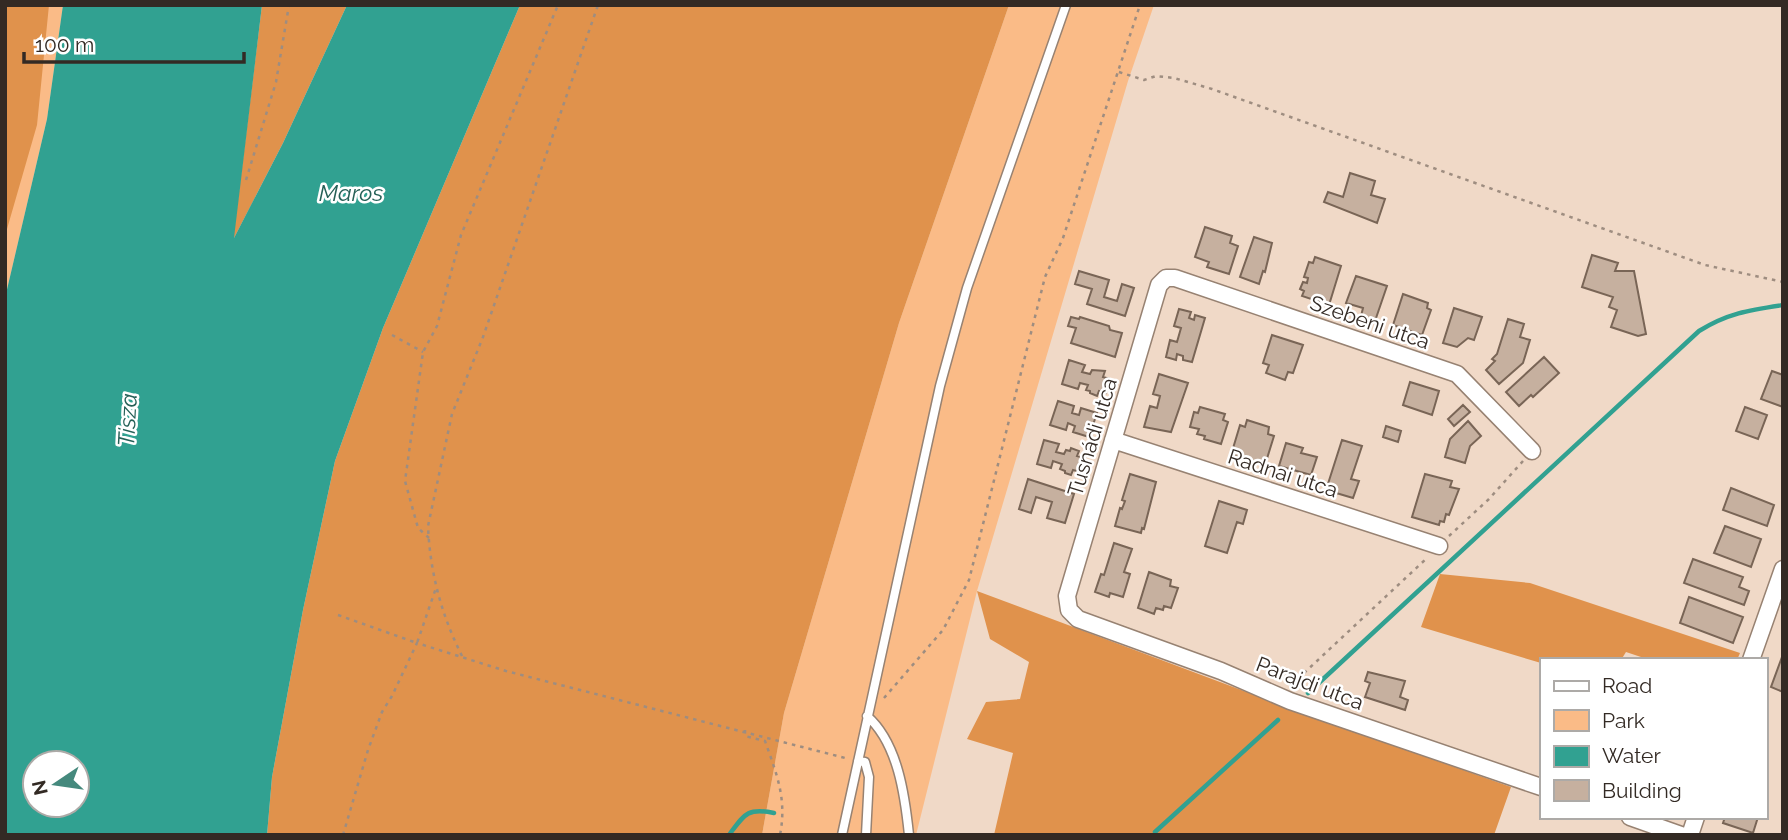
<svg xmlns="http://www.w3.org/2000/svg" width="1788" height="840" font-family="Raleway,sans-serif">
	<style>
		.green { fill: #fabb87 }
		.forest { fill: #e0924c }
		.water { fill: #31a191; fill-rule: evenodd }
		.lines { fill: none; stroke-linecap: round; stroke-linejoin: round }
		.stream { stroke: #31a191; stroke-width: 4.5 }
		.building { fill: #c6b09f; stroke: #796556; stroke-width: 2 }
		.lane-casing { stroke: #978272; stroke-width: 11 }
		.street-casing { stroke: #978272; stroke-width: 19 }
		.path { stroke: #9e8d80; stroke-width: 2.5; stroke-dasharray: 3.5 5; stroke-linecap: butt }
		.lane { stroke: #fff; stroke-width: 8 }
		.street { stroke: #fff; stroke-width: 16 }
		.labels { text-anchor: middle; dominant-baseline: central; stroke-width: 5; stroke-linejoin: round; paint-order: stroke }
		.street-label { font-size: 21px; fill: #332a24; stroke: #fff }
		.water-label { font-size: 23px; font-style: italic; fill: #256057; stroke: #fff }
	</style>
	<rect width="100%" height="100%" fill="#f0d9c7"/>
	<path class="green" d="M5 5H63L47 119 5 298Z
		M1009 5H1154L1128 81 977 591 916 835H762L784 713 899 323Z"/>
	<path class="forest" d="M5 5H49L37 125 5 236Z
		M262 5H347L283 143 233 240Z
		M520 5H1009L899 323 784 713 762 835H267L272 777 303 610 335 461 383 328Z
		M1440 574 1530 583 1740 653 1737 660H1650L1626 652 1621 660H1541V663L1421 627Z
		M977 591 1284 706 1511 787 1494 835H994L1013 753 967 739 986 702 1020 699 1029 662 990 639Z"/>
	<path class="water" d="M63 5H262L234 238 283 143 347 5H520L383 328 335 461 303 610 272 777 267 835H5V298L47 119ZM35 763H77V805H35Z"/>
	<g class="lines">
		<path class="stream" d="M1308 693 1699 331C1728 313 1750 310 1783 305
			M1155 832 1278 720
			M729 835C744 815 747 807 774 813"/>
	</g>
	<path class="building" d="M1350 173 1375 181 1371 195 1385 199 1377 223 1324 202 1328 192 1343 197Z
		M1205 227 1232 236 1230 243 1238 246 1229 274 1207 267 1209 262 1195 257Z
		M1254 237 1272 243 1265 272 1263 271 1259 284 1240 277Z
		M1592 255 1618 263 1615 271H1634L1646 334 1638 336 1611 327 1617 310 1609 307 1613 297 1582 287Z
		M1315 257 1341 266 1329 305 1302 296 1304 291 1300 289 1303 282 1307 283 1308 278 1304 277 1309 262 1313 263Z
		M1079 271 1109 280 1104 297 1117 301 1122 284 1134 288 1125 316 1087 304 1092 289 1075 284Z
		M1356 276 1387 286 1375 321 1361 316 1363 308 1346 303Z
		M1403 294 1428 303 1427 308 1431 310 1422 335 1393 325Z
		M1454 308 1482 317 1474 340 1468 338 1457 347 1443 343Z
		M1179 309 1191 312 1189 318 1194 320 1195 315 1205 318 1192 362 1183 360V356L1177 354 1176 360 1166 357 1170 340 1177 342 1181 328 1174 326Z
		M1071 317 1079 319 1080 317 1109 326 1110 330 1122 333 1115 357 1071 343 1076 328 1068 326Z
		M1508 319 1524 324 1520 337 1530 340 1523 363 1499 384 1486 370 1495 361 1492 359 1497 354Z
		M1272 335 1303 345 1293 373 1288 372 1285 380 1266 373 1269 365 1263 363Z
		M1544 357 1559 373 1533 397 1531 395 1519 406 1506 392Z
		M1069 360 1085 365 1082 372 1090 374 1092 370 1105 371 1103 377 1110 379 1106 393 1099 391 1097 396 1090 393V391L1086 390 1088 385 1080 383 1078 389 1062 384Z
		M1772 371 1783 375V407L1761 399Z
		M1159 374 1188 383 1171 432 1144 427 1150 406 1157 408 1160 396 1153 394Z
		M1410 382 1439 391 1432 415 1403 405Z
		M1058 401 1074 406 1072 413 1079 415 1081 408 1097 413 1089 437 1073 432 1075 426 1068 423 1066 430 1050 425Z
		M1463 405 1470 412 1454 426 1448 419Z
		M1200 407 1225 414 1223 420 1228 422 1221 444 1204 439 1205 436 1197 434 1199 429 1190 427 1194 412 1198 413Z
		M1745 407 1767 415 1758 439 1736 431Z
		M1247 420 1269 427 1268 434 1274 436 1265 465 1231 455 1240 425 1245 427Z
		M1468 421 1481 436 1470 446 1465 463 1445 457 1450 439Z
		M1386 426 1401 431 1398 442 1383 437Z
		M1044 440 1059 444 1056 452 1064 454 1066 450 1070 451 1071 448 1079 451 1077 456 1085 458 1080 472 1073 470 1071 475 1065 473V471L1060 469 1062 464 1053 461 1051 468 1037 464Z
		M1342 440 1362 446 1351 479 1359 481 1353 498 1326 490Z
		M1286 443 1303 448 1301 453 1317 457 1311 475 1279 466Z
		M1130 474 1156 482 1144 529 1142 528 1141 533 1115 526 1120 508 1122 509 1125 501 1122 500Z
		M1425 474 1452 481 1450 487 1459 489 1449 515 1446 514 1444 522 1440 521 1439 525 1412 517Z
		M1028 479 1074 494 1065 523 1047 518 1052 502 1036 497 1031 513 1019 509Z
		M1731 488 1774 505 1767 526 1723 510Z
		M1219 501 1247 510 1243 524 1237 522 1227 553 1205 546Z
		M1725 526 1761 539 1751 567 1714 553Z
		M1114 543 1132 549 1124 572 1130 574 1123 597 1110 593 1109 597 1095 592 1101 574 1104 575Z
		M1693 559 1743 577 1739 587 1749 591 1744 605 1684 583Z
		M1149 572 1171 580 1170 586 1178 588 1171 608 1164 606 1163 610 1156 608 1154 614 1138 608Z
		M1689 597 1743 617 1733 643 1680 623Z
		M1782 657H1783V692L1771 687Z
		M1368 672 1405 681 1400 697 1408 700 1405 710 1365 697 1370 683 1365 681Z
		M1725 817H1758L1753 833 1723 823Z"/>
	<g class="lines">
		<g class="lane-casing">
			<path id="lane" d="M867 716C898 743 905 796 909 835
				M858 761 865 762 869 777 866 835
				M842 835 940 386 967 288 1066 5"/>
		</g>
		<g class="street-casing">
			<path id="street" d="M1113 440 1439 546
				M1532 451 1457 374 1175 278H1166L1159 285 1067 596 1069 610 1078 619 1221 671 1290 701 1541 787
				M1751 660 1783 569
				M1630 817 1681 835
				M1690 835 1696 817"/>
		</g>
		<path class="path" d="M1119 72 1144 80 1156 76 1174 78 1212 89 1705 265 1783 282
			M246 180 276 82 289 5
			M392 335 423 352
			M1449 536 1489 499 1523 461
			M429 538 418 528 405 481 423 352 437 326 461 235 558 5
			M338 615 417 643 436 588
			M462 656C441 614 430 572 428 526L452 414 483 337 598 5
			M1296 688 1303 674 1427 558
			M884 698 943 630 969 580 1045 277 1063 238 1140 5
			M745 730V736L765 741C777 775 787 799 780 835
			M343 835 368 750 382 712 392 696 417 643 506 671 849 759"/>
		<use href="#lane" class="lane"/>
		<use href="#street" class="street"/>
	</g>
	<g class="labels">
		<g class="street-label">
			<text transform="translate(1370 322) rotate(19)">Szebeni utca</text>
			<text transform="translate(1092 437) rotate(-73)">Tusnádi utca</text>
			<text transform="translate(1283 473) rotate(18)">Radnai utca</text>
			<text transform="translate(1310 683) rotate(21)">Parajdi utca</text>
		</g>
		<g class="water-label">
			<text x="351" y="192">Maros</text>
			<text transform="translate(127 420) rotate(-87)">Tisza</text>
		</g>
	</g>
	<rect width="1788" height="840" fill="none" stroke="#332a24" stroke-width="14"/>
	<rect x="1540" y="658" width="228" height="161" fill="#ffffff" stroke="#adaaa7" stroke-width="2"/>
	<rect x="1554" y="681" width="35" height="10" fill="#ffffff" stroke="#adaaa7" stroke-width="2"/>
	<text x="1602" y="693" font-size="21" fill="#332a24">Road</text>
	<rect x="1554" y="710" width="35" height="21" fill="#fabb87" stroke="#adaaa7" stroke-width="2"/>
	<text x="1602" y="728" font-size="21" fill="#332a24">Park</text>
	<rect x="1554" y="746" width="35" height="21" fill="#31a191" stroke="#adaaa7" stroke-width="2"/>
	<text x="1602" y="763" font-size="21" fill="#332a24">Water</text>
	<rect x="1554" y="780" width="35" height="21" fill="#c6b09f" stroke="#adaaa7" stroke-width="2"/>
	<text x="1602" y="798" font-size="21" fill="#332a24">Building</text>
	<g transform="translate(56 784) rotate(257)"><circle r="33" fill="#ffffff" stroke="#adaaa7" stroke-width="2"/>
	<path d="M0-5L12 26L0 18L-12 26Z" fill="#45897d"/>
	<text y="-10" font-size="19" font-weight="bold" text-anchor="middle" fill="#332a24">N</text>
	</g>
	<path d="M24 52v10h220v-10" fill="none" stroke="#332a24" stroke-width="3.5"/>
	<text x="35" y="52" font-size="21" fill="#332a24" stroke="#ffffff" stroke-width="5" paint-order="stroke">100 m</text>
</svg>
